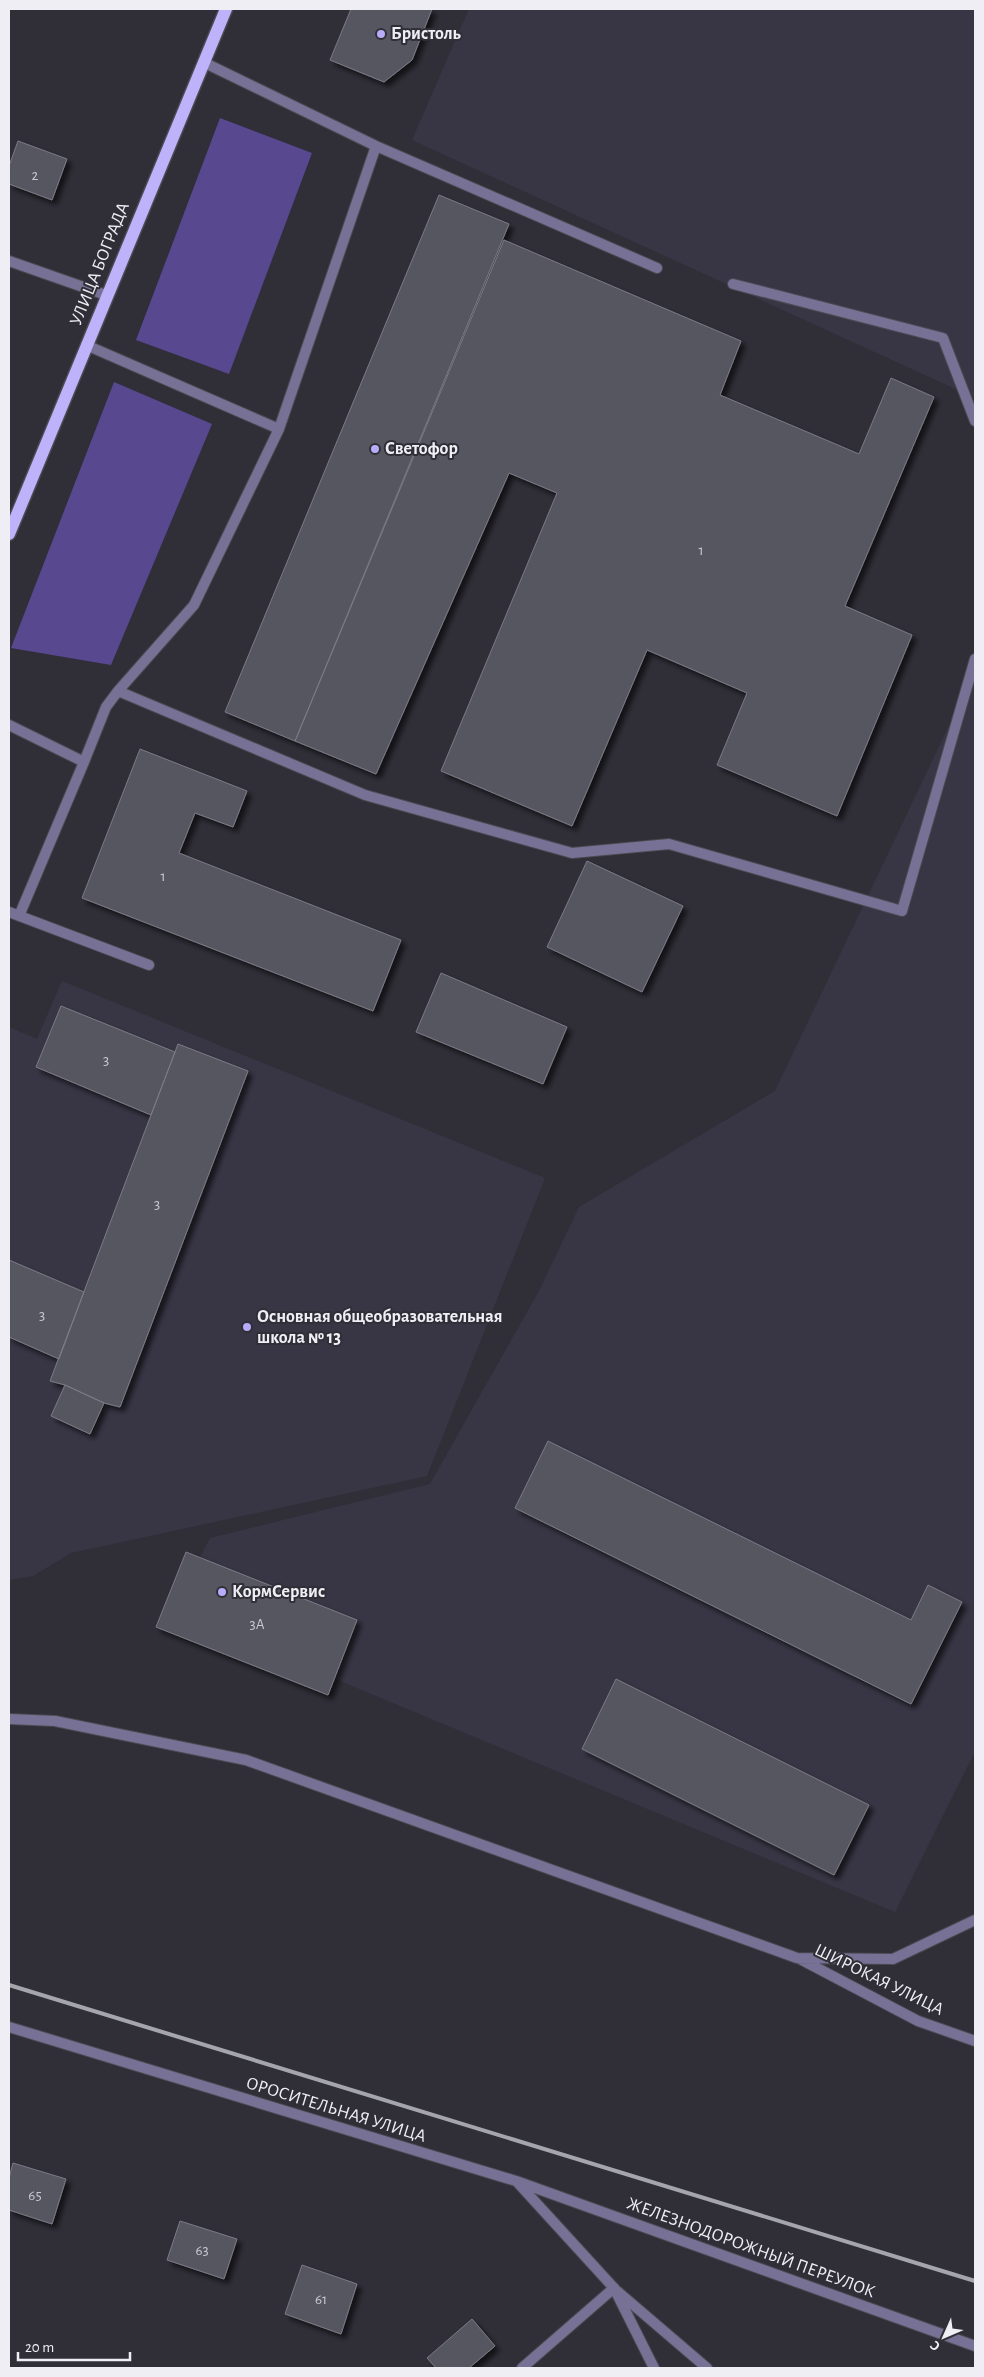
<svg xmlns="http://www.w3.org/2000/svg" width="984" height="2377" font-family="'Alegreya Sans',sans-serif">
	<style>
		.built { fill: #383645 }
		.green { fill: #584890 }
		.building { fill: #575660; stroke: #7c7a86; filter: url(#shadow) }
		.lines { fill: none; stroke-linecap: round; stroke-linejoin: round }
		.lane-casing { stroke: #4b4a52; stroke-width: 12 }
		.street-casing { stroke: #4b4a52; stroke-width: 12 }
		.primary-casing { stroke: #4b4a52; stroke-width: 15 }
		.lane { stroke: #777295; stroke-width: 10 }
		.street { stroke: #777295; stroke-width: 10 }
		.primary { stroke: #beb2fa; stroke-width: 12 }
		.rail { stroke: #a5a5ac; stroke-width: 4 }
		.poi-dot { fill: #b8abf7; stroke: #302f38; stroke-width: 2 }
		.labels { text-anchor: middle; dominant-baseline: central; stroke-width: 4; stroke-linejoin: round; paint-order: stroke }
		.number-label { font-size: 15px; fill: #c8c8cf }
		.poi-label { font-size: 18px; font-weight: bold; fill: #eeeef4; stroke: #302f38; text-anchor: start }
		.street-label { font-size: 18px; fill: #eeeef4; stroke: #302f38 }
	</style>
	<defs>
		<filter id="shadow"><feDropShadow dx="4.5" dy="4.5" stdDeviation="2.5" flood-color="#0009"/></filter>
	</defs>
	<rect width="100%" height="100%" fill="#302f38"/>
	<path class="built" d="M469 9H975V398L412 140Z
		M975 671V1751L895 1912 172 1611 210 1538 430 1484 539 1291 579 1207 775 1091Z
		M62 981 545 1178 427 1476 71 1553 33 1576 9 1580V1027L37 1039Z"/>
	<path class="green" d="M220 118 312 153 229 374 136 340Z
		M114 382 212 424 111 665 11 648Z"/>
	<path class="building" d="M351 9H432L412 60 384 82 330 60Z
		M18 141 67 159 52 200 9 184V166Z
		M439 195 509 224 295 741 225 712Z
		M504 240 741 341 720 395 859 454 891 378 934 397 845 606 912 635 837 816 717 765 747 693 647 650 572 826 441 771 557 493 509 473 376 774 295 741Z
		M140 749 247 791 233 827 195 813 179 853 401 940 373 1011 82 898Z
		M587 861 683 906 642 992 547 947Z
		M441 973 567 1027 543 1084 416 1032Z
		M61 1006 175 1052 151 1115 36 1067Z
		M178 1044 248 1071 120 1407 104 1403 65 1385 50 1381Z
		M9 1260 84 1292 59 1359 9 1337Z
		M65 1385 104 1403 90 1434 51 1416Z
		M548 1441 911 1620 928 1585 962 1602 911 1704 515 1508Z
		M186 1552 357 1620 328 1695 156 1627Z
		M616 1679 869 1805 834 1875 582 1749Z
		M13 2163 66 2179 52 2224 9 2210V2178Z
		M180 2221 237 2239 224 2279 167 2260Z
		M302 2265 357 2284 341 2334 285 2314Z
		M472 2319 495 2346 469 2368H436L427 2358Z"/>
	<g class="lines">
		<g class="lane-casing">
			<path id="lane" d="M203 62 376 146 657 268
				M733 284 943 338 975 421
				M86 345 279 429
				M118 691 194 605 279 429 376 146
				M9 725 84 762 106 707 118 691 365 795 572 853 669 844 902 911 975 659
				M9 912 149 965
				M19 916 84 762
				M522 2368 614 2288"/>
		</g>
		<g class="street-casing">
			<path id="street" d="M9 261 106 295
				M9 1719 55 1721 246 1760 797 1958 893 1959 975 1920
				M800 1959 918 2021 975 2041
				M9 2027 516 2181 975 2346
				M518 2183 614 2288 654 2368
				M617 2291 707 2368"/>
		</g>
		<g class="primary-casing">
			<path id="primary" d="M9 534 226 9"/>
		</g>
		<use href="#lane" class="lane"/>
		<use href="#street" class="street"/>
		<use href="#primary" class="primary"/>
		<path class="rail" d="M9 1985 975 2281"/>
	</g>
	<g class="poi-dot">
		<circle cx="381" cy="34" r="5"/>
		<circle cx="375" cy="449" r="5"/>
		<circle cx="247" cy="1327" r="5"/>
		<circle cx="222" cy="1592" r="5"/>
	</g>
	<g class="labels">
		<g class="number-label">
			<text x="35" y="175">2</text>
			<text x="701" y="550">1</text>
			<text x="163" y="876">1</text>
			<text x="106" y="1060">3</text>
			<text x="157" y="1204">3</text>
			<text x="42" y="1315">3</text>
			<text x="257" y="1624">3А</text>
			<text x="35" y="2195">65</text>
			<text x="202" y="2250">63</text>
			<text x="321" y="2299">61</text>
		</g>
		<g class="poi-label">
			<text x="391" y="34">Бристоль</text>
			<text x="385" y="449">Светофор</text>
			<text x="257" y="1317">Основная общеобразовательная<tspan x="257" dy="21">школа № 13</tspan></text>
			<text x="232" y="1592">КормСервис</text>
		</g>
		<g class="street-label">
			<text transform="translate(100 264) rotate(-68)">УЛИЦА БОГРАДА</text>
			<text transform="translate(879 1980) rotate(26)">ШИРОКАЯ УЛИЦА</text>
			<text transform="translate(336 2110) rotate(17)">ОРОСИТЕЛЬНАЯ УЛИЦА</text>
			<text transform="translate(751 2248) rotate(20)">ЖЕЛЕЗНОДОРОЖНЫЙ ПЕРЕУЛОК</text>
		</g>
	</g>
	<rect width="984" height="2377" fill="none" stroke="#eeeef4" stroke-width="20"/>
	<g transform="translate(944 2337) rotate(225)" stroke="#302f38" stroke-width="4" paint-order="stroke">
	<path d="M0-4L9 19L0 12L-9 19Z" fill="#eeeef4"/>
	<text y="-8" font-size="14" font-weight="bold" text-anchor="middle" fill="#eeeef4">С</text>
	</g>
	<path d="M18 2352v8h112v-8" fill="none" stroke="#eeeef4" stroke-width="2.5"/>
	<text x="25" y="2352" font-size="15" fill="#eeeef4" stroke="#302f38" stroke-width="4" paint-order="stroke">20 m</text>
</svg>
